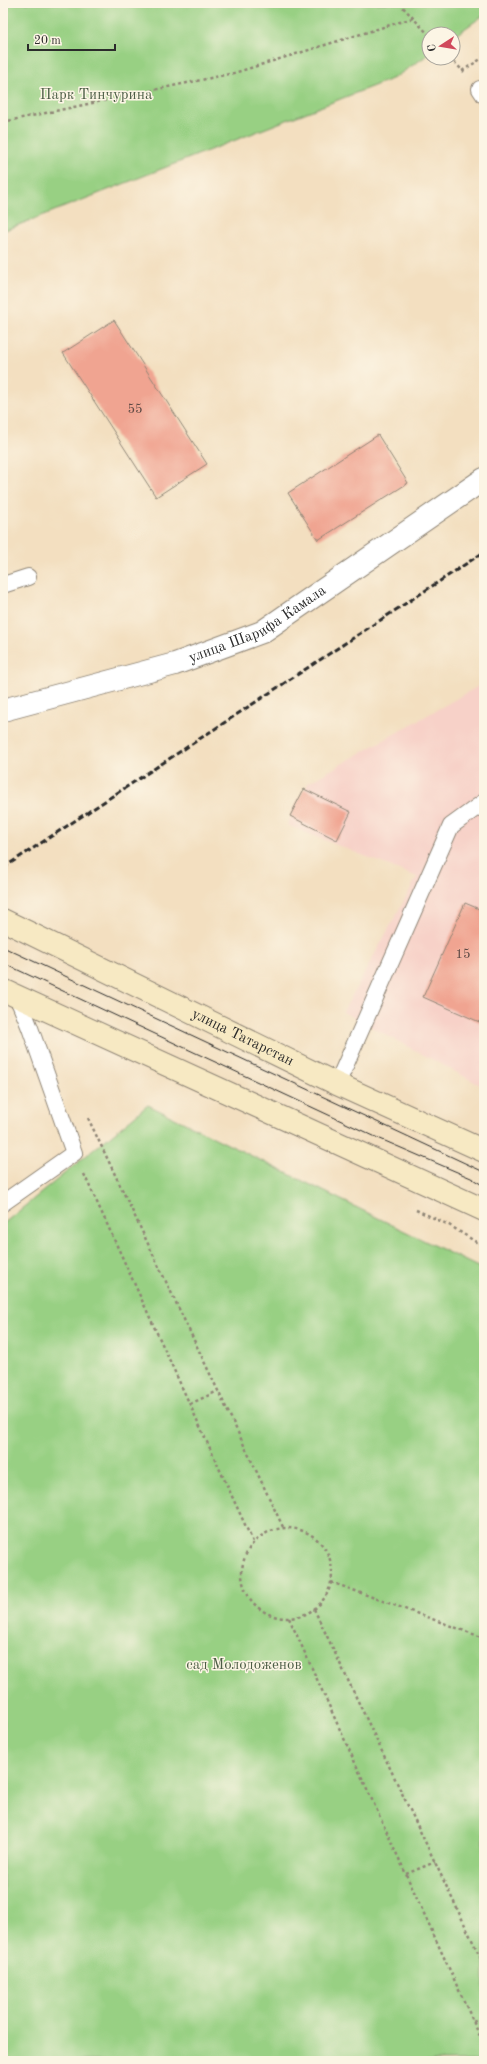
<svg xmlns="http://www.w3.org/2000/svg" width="487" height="2064" font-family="'Old Standard TT',serif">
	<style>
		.built { fill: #f7d1c8 }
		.green { fill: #98d083; stroke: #627e57 }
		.building { fill: #f0a491 }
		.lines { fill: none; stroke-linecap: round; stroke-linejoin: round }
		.lane-casing { stroke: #8f8576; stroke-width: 18 }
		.street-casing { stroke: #8f8576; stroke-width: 24 }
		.secondary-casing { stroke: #8f8576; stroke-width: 24 }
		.path { stroke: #8f8576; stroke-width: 2.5; stroke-dasharray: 3 3; stroke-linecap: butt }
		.lane { stroke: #fff; stroke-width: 16 }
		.street { stroke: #fff; stroke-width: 22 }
		.secondary { stroke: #f7e9c3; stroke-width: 22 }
		.tram { stroke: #2b2b2b; stroke-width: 1 }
		.rail { stroke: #2b2b2b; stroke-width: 3; stroke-dasharray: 6 3; stroke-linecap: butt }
		.labels { text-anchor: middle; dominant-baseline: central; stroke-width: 3; stroke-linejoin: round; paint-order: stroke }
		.number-label { font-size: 13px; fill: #5c4944 }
		.park-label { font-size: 15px; fill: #4c5d45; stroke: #fcf5e5 }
		.street-label { font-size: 15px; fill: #2b2b2b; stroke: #fcf5e5 }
	</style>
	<rect width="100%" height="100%" fill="#fcf5e5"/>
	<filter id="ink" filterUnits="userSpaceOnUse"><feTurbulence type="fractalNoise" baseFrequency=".025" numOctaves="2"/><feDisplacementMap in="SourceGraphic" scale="8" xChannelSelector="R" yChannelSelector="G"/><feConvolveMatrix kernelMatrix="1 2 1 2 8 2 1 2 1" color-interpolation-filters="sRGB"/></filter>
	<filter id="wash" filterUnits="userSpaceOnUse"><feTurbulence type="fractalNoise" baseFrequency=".012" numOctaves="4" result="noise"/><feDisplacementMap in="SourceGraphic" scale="16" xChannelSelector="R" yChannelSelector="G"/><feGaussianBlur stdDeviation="0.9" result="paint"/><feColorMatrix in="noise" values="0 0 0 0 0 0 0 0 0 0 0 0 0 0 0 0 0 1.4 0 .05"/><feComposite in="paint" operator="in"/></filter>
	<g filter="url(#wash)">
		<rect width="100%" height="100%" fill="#f3dfc0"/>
		<path class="built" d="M484 683V1087L343 1012 417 877 287 825 308 783Z"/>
		<path class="green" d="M3 3H484V15L453 37V34H429V54L394 78 3 231Z
			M148 1105 484 1270V2061H3V1224Z"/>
		<g id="blocks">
			<path class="building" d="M114 320 207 464 156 497 63 353Z
				M378 435 408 483 318 540 288 493Z
				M304 789 351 812 337 840 290 816Z
				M465 903 484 911V1024L423 997Z"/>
		</g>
	</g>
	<g filter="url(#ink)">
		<use href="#blocks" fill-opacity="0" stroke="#8f8576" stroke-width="1"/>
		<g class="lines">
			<g class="lane-casing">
				<path id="lane" d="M480 89 484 95
					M3 585 28 577
					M337 1084 451 826 484 802
					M3 1203 74 1153 30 1028 17 996"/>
			</g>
			<g class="street-casing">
				<g id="street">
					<path id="s1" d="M3 710 175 664 262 632 484 479"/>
				</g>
			</g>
			<g class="secondary-casing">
				<g id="secondary">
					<path id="s2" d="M3 920 337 1084 484 1151"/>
					<path d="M3 990 484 1210"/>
				</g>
			</g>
			<path class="path" d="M399 3 429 35
				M450 58 464 72
				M462 71 484 57
				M3 122 234 73 413 18
				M88 1118 283 1527
				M84 1174 253 1542
				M416 1210 449 1225 484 1247
				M190 1404 218 1391
				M242 1573a45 45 0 1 1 90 0a45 45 0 1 1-90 0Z
				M331 1582 484 1638
				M314 1609 484 1965
				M289 1618 484 2045
				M406 1874 435 1862
				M473 2021 484 2017"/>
			<use href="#lane" class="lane"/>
			<use href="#street" class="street"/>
			<use href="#secondary" class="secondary"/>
			<path class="tram" d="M3 947 484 1172
				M3 963 378 1138 471 1178 484 1186"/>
			<path class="rail" d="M3 868 484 552"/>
		</g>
	</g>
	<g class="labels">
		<g class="number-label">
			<text x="135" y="409">55</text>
			<text x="463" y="954">15</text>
		</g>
		<g class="park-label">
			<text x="96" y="95">Парк Тинчурина</text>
			<text x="244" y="1665">сад Молодоженов</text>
		</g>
		<g class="street-label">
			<text stroke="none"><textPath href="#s1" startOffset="270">улица Шарифа Камала</textPath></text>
			<text stroke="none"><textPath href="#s2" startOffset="267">улица Татарстан</textPath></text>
		</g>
	</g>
	<rect width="487" height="2064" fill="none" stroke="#fcf5e5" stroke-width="16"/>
	<g transform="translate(441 46) rotate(258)"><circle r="19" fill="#fcf5e5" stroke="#a8a49b"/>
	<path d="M0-3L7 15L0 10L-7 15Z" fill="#d1495b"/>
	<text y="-6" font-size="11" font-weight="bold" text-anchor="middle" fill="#2b2b2b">С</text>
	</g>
	<path d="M28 44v6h87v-6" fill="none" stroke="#2b2b2b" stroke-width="2"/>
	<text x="34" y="44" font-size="12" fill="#2b2b2b" stroke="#fcf5e5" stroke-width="3" paint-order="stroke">20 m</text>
</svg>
